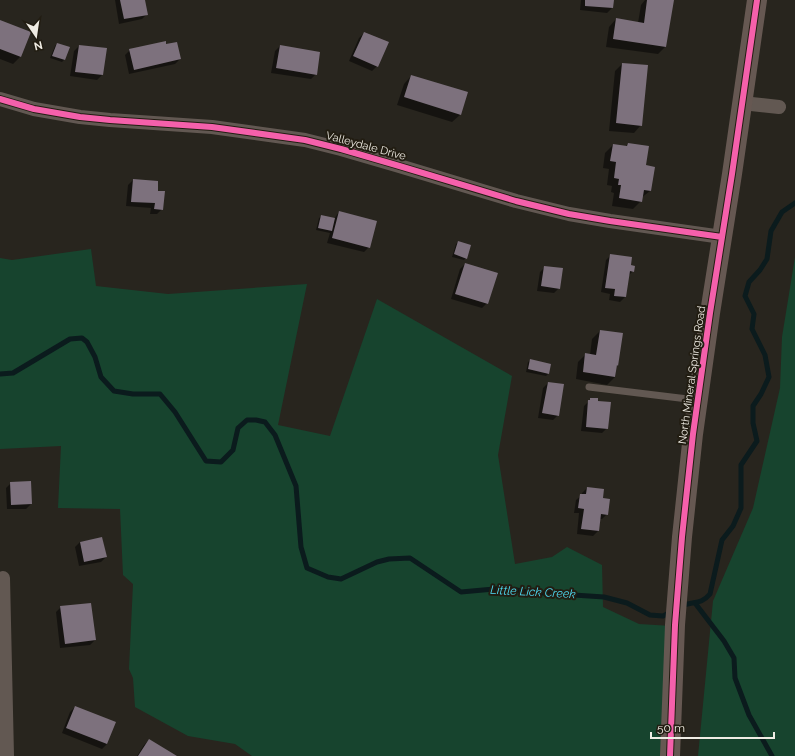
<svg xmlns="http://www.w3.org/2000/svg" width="795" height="756" font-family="Raleway,sans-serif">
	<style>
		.green { fill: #17442e }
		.shadow { fill: #0007 }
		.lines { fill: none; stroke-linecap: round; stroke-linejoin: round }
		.stream { stroke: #0b1b1d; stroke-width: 5 }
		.building { fill: #7d717d }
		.lane { stroke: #625852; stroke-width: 7 }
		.street { stroke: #625852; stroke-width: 14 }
		.secondary { stroke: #665852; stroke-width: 20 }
		.cycleway-casing { stroke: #221d12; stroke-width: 8 }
		.cycleway { stroke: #f560ab; stroke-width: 6 }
		.labels { text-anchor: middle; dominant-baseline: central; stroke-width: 4; stroke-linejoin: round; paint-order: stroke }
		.street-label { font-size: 11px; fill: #efece4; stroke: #221d12 }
		.water-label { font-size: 12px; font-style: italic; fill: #4edaf2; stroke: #221d12 }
	</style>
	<rect width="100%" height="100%" fill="#28251e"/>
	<path class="green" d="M91 249 96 286 168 294 307 284 278 425 330 436 377 299 512 376 498 455 515 564 552 557 567 547 602 565 603 607 639 624 672 626 666 756H252L235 744 188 736 135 707 133 678 129 669 133 584 123 575 120 509 58 508 61 446 0 449V258L12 260Z
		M795 257V756H698L713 601 753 508 780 388 782 337Z"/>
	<path class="shadow" d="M115 0H144L147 14 142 19 119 24Z
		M581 0H613L612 8 607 13 580 10Z
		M645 0H668L665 47 658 54 606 47 609 27 616 19 638 23 641 5Z
		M0 21 20 57 13 64 0 59Z
		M364 33 377 66 372 71 349 61 359 38Z
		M57 44 68 48 64 60 62 62 50 58 55 46Z
		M166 45 180 59 175 64 129 74 125 55 130 50Z
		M79 46 106 49 102 75 97 80 70 76 74 51Z
		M280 46 316 74 311 79 271 73 275 51Z
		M622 64 641 125 634 133 609 131 615 71Z
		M411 76 460 115 452 122 397 105 404 84Z
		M628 144 645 166 650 191 641 198V201L633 209 612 206 614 193 611 192 612 186 607 185 609 169 603 168 605 153 613 145 625 147Z
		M133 180 156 191 162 209 157 214H150L151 208 126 206 128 185Z
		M339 212 369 247 364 252 327 243 330 233 316 230 319 218 322 216 334 219Z
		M458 242 466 258 464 260 452 257 456 244Z
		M611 255 629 266 633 271 628 276 625 297 620 302 609 300 610 294 601 292 606 260Z
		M465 264 487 303 482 308 451 299 460 269Z
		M545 267 559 288 554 293 537 291 540 272Z
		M600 331 618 365 616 367 615 377 607 385 576 379 578 362 586 354 590 355 592 339Z
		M531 360 548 374 546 376 526 372 528 362Z
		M548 383 558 415 553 420 538 418 543 388Z
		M591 399 607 428 602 433 581 431 584 406Z
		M11 483 31 504 26 509H7L6 488Z
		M587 488 602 499 607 514 602 519H600L598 531 593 536 577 534 579 513H574L576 500 582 495V493Z
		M102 538 106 557 101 562 79 566 75 547 80 542Z
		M61 607 95 640 90 645 60 648 56 612Z
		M75 707 107 744 102 749 62 733 70 712Z
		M149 740 175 756H137L144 745Z"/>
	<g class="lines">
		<path class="stream" d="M0 374 13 373 70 339 82 338 87 342 95 357 101 377 114 391 133 394H160L175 412 206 461 221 462 233 450 238 428 247 420H256L265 422 275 435 296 486 301 547 307 568 328 577 341 579 377 562 389 559 410 558 461 592 505 588 528 592 604 597 627 603 650 615 663 616 671 612
			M695 603 724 641 734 658 735 678 749 715 772 756
			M682 606C693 600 700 606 710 594L722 540 733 526 741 508V465L757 441 753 423V406L761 394 769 377 765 355 752 329 754 314 745 296 749 282 760 270 767 259 771 231 782 212 795 203"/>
	</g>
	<path class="building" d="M120 0H145L148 15 124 19Z
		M585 0H614L613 8 585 6Z
		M647 0H674L666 47 613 39 616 18 644 23Z
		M0 20 31 32 21 57 0 49Z
		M364 32 389 42 378 67 353 56Z
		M166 41V44L177 42 181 59 134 70 129 49Z
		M57 43 70 47 65 60 52 56Z
		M79 45 107 48 103 75 75 72Z
		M280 45 320 52 317 75 276 68Z
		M622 63 648 65 642 126 616 123Z
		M411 75 468 92 461 115 404 97Z
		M628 143 649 146 646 165 655 167 651 191 644 190 642 202 619 198 621 185H618L619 179 614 178 616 162 610 161 613 144 627 146Z
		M133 179 158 181V191H165L163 210 154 209 155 203 131 202Z
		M339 211 377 221 370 248 332 238Z
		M321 215 335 218 332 231 318 228Z
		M458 241 471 245 467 259 454 254Z
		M610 254 632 257 631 265 635 266 634 272 630 271 626 297 614 296 615 289 605 288Z
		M465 263 498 273 488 304 455 294Z
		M544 266 563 268 560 289 541 286Z
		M600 330 623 333 618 366 617 365 615 377 583 372 585 353 596 355Z
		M530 359 551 364 549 374 528 369Z
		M548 382 564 384 559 416 542 413Z
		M590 398H598V401L611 402 608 429 586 427 588 400H590Z
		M31 481 32 504 11 505 10 482Z
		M587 487 604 489 603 498 610 499 608 515 601 514 599 531 581 529 584 509 578 508 580 494H586Z
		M102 537 107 557 84 562 80 542Z
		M91 603 96 640 65 644 60 606Z
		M75 706 116 722 107 744 66 728Z
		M149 739 177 756H138Z"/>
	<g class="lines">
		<path class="lane" d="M589 387 696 400"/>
		<path class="street" d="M0 99 34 109 80 117 110 120 212 127 305 140 341 149 396 165 516 201 569 214 610 221 722 237
			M742 103 779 107
			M3 578 7 756"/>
		<path class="secondary" d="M670 756 675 625 682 537 693 434 710 313 732 174 757 0"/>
		<g class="cycleway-casing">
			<path id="cycleway" d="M0 99 34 109 80 117 110 120 212 127 305 140 341 149 396 165 516 201 569 214 610 221 722 237
				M670 756 675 625 682 537 693 434 710 313 732 174 757 0"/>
		</g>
		<use href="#cycleway" class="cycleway"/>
	</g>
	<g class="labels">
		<g class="street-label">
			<text transform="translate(366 146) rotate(15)">Valleydale Drive</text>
			<text transform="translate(692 375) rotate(-82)">North Mineral Springs Road</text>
		</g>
		<g class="water-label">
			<text transform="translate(533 592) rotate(3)">Little Lick Creek</text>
		</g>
	</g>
	<g transform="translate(36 36) rotate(167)" stroke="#221d12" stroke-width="3" paint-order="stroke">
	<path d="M0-3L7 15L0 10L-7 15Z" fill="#efece4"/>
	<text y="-6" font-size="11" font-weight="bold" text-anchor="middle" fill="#efece4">N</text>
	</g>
	<path d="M651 732v6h123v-6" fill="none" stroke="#efece4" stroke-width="2"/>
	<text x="657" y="732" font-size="12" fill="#efece4" stroke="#221d12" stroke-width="3" paint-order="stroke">50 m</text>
</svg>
